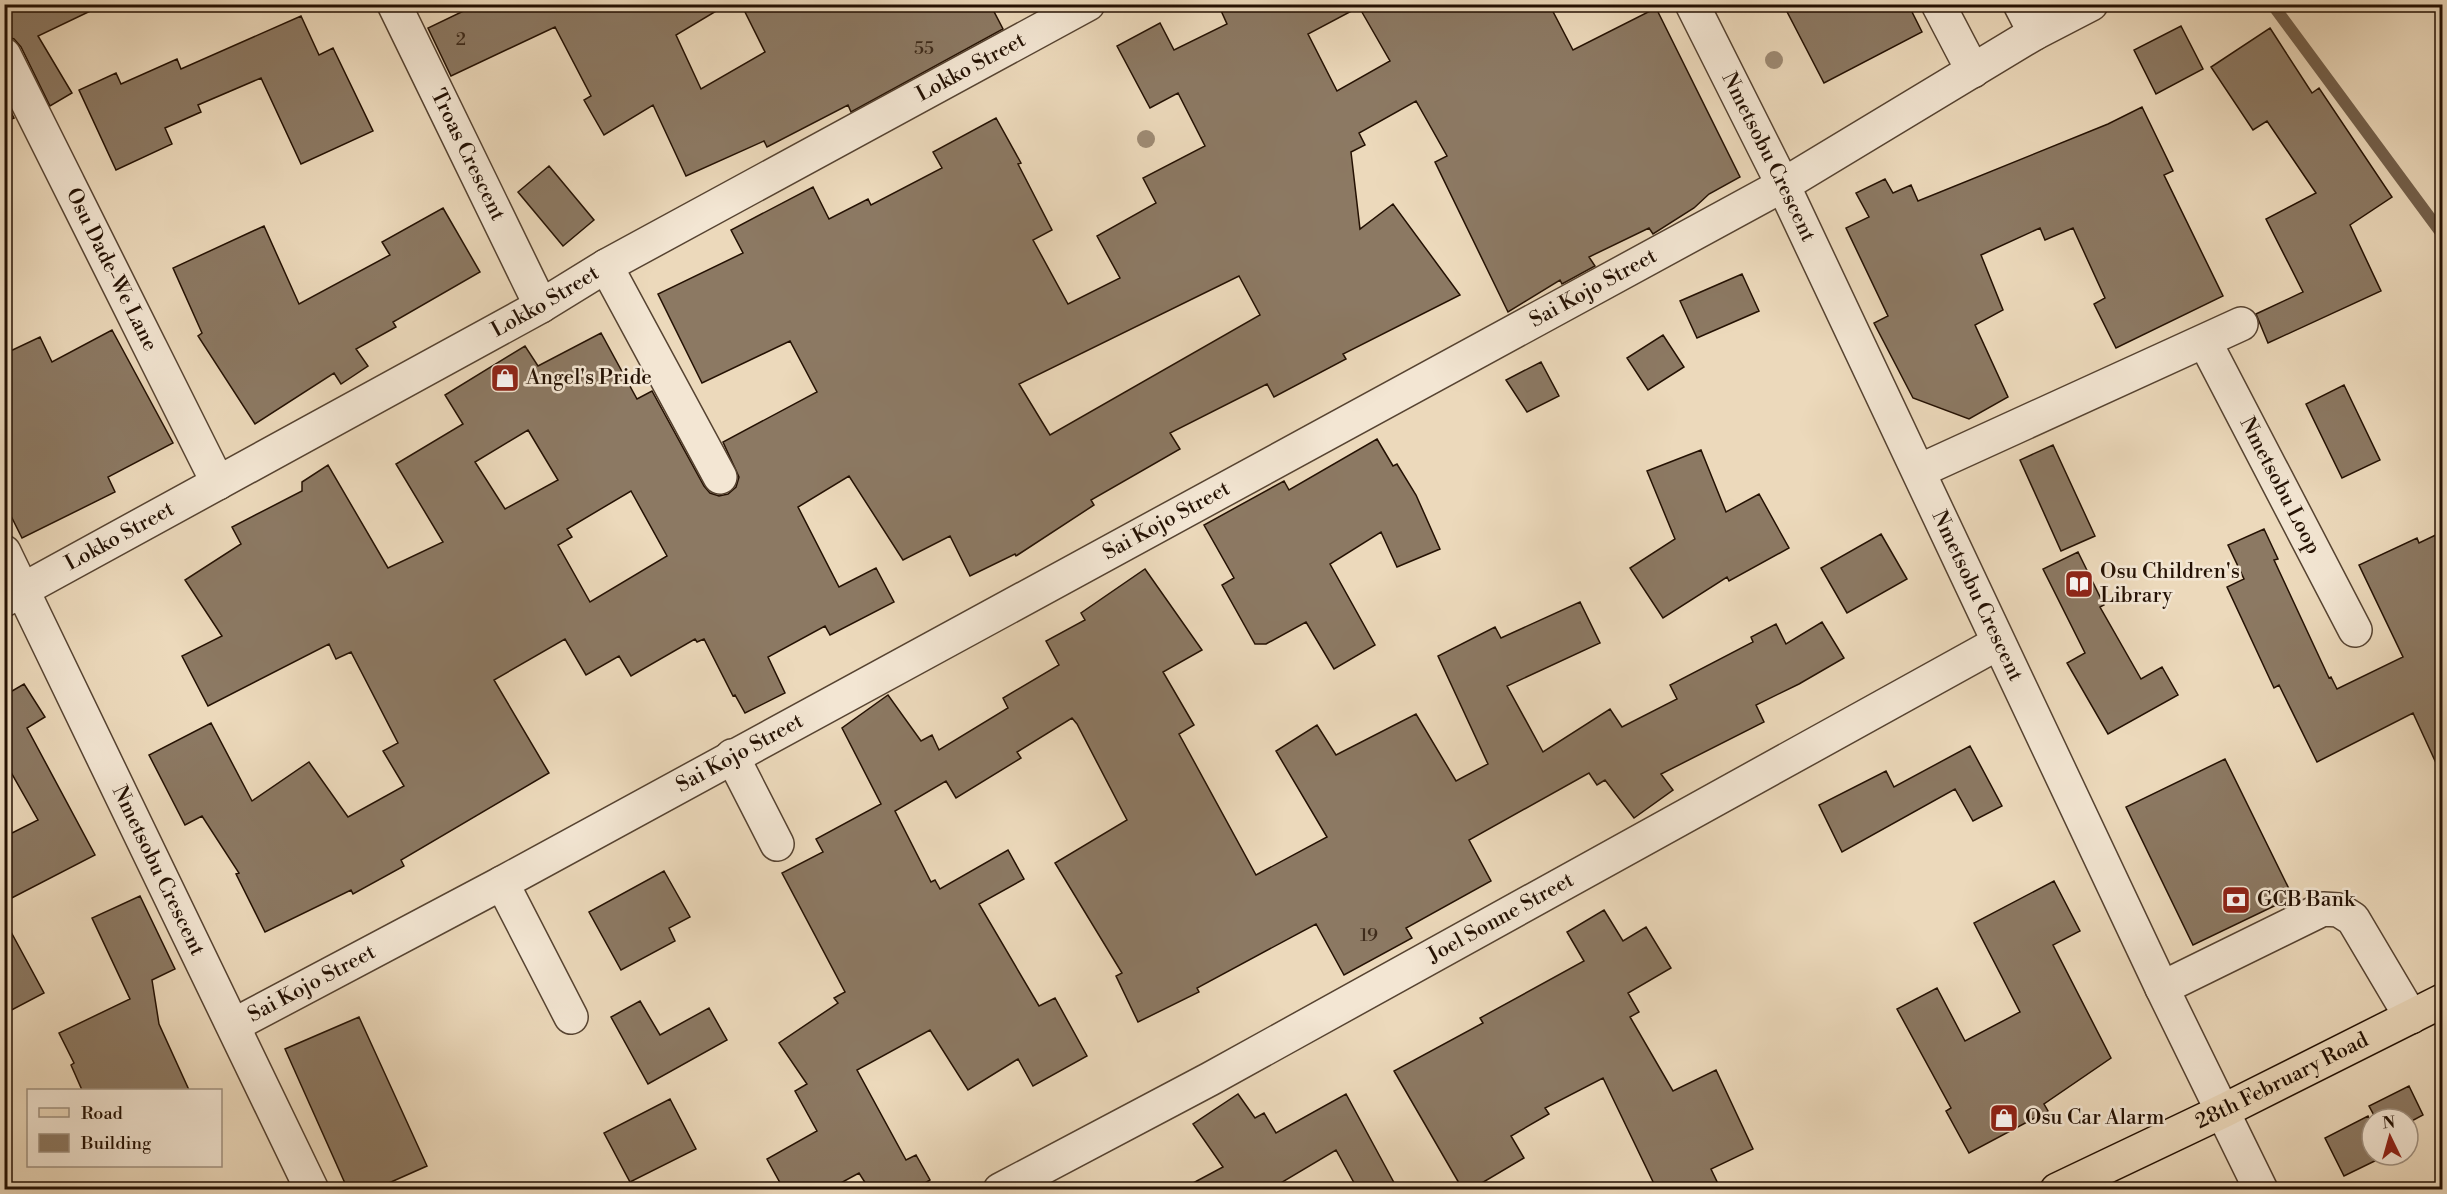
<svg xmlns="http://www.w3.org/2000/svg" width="2447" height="1194" font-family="'Libre Bodoni',serif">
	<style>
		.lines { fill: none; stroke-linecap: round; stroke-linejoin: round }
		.stream { stroke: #73604c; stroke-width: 12 }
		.building { fill: #8c7963; stroke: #241103; stroke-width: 1.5; fill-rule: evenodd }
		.minor-casing { stroke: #564331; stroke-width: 36 }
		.major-casing { stroke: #241103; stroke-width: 36 }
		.minor { stroke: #f3e6d3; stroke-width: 33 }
		.major { stroke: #ecd9bb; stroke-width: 33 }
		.tree { fill: #9e8b74 }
		.labels { text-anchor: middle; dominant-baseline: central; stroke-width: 5; stroke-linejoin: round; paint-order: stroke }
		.number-label { font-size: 18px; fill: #3e2b1b }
		.street-label { font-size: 21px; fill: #241103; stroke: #f3e6d3 }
		.poi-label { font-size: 21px; fill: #241103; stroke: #f3e6d3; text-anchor: start }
	</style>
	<rect width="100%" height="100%" fill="#ecd9bb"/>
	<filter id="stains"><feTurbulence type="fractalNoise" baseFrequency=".00333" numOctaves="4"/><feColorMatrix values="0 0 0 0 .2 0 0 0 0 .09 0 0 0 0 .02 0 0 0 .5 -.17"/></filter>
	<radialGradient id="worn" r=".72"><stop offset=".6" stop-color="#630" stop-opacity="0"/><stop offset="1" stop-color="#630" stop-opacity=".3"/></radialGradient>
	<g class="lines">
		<path class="stream" d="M2272 4 2442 234"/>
	</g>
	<path class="building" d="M4 4H105L38 36 72 93 50 106 21 47 14 39 4 36Z
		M478 4H728L676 35 701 89 765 52 741 4H990L1003 29 851 112 848 105 767 147 764 141 686 176 653 105 604 135 584 100 591 96 555 27 451 76 428 28Z
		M1218 4H1549L1573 50 1656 8 1740 177 1709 194 1694 208 1653 234 1649 228 1589 257 1595 266 1562 284 1560 280 1508 312 1435 162 1447 156 1416 101 1359 133 1365 145 1351 152 1360 229 1393 204 1460 295 1343 354 1346 359 1274 397 1267 384 1170 433 1180 449 1091 500 1094 505 1016 556 1015 554 970 576 950 536 903 560 849 476 798 507 839 587 876 568 894 602 830 635 825 626 768 657 785 693 745 713 735 695 733 696 704 639 697 642 695 639 631 676 619 656 586 675 565 639 494 680 549 773 401 860 404 866 353 894 351 890 265 932 236 874 239 873 202 816 185 825 149 755 211 723 252 801 309 762 348 817 404 786 383 751 398 743 351 652 336 659 329 644 208 706 182 656 222 636 185 580 241 544 232 527 302 491V482L328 465 388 568 443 542 396 464 463 424 445 395 525 346 538 366 601 333 637 399 652 391 704 486 710 493 719 496 728 494 736 487 739 477 723 442 817 392 790 341 702 383 658 294 743 253 731 230 813 187 829 219 868 199 871 205 942 168 933 152 996 118 1021 163 1018 164 1052 230 1033 240 1068 304 1120 278 1097 236 1156 203 1143 178 1205 146 1178 93 1150 108 1117 46 1160 23 1174 50 1227 24ZM1359 7 1390 61 1337 91 1308 34ZM1239 276 1260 315 1050 435 1019 384ZM528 430 558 480 505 509 475 462ZM631 491 667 556 590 602 558 545 572 537 567 529Z
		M1783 4H1908L1922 32 1824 83Z
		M301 16 319 55 333 48 373 131 301 164 261 78 198 105 201 112 165 128 172 144 116 170 79 90 116 73 121 84 177 59 181 69Z
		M2181 26 2203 69 2156 94 2134 50Z
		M2270 28 2312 93 2319 88 2392 197 2350 225 2381 291 2268 343 2256 314 2303 292 2266 219 2316 193 2267 121 2253 130 2211 67Z
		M4 98 14 118 4 122Z
		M2142 107 2173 171 2164 175 2223 296 2116 348 2094 304 2105 298 2073 228 2045 240 2040 228 1981 255 2003 310 1975 325 2008 397 1969 419 1913 398 1874 323 1888 316 1846 228 1869 217 1856 193 1885 179 1893 193 1911 185 1918 201 2108 124Z
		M549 166 594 220 563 246 518 192Z
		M443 208 480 272 393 322 396 327 356 349 368 366 341 384 334 373 255 424 198 336 202 333 173 268 264 226 299 304 390 255 382 242Z
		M1742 274 1759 311 1697 338 1680 301Z
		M112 330 173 443 108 477 115 492 22 538 4 502V354L40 337 52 362Z
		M1663 335 1684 367 1648 390 1627 358Z
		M1541 362 1559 396 1527 412 1506 380Z
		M2344 385 2380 460 2342 478 2306 404Z
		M1377 439 1393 466 1397 464 1416 495 1440 549 1397 567 1381 532 1330 564 1375 645 1334 669 1306 622 1266 644H1255L1222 585 1234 578 1204 525 1284 481 1289 490Z
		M2053 445 2095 536 2061 551 2020 460Z
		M1701 450 1726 512 1759 494 1789 548 1729 581 1727 577 1663 618 1630 568 1675 539 1647 471Z
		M2264 529 2278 559 2274 560 2329 678 2331 677 2337 689 2403 657 2359 565 2417 538 2419 543 2442 532V776L2413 713 2317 762 2279 685 2274 688 2227 587 2244 579 2228 545Z
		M1881 534 1907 579 1847 613 1821 568Z
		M2078 552 2104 605 2100 607 2141 679 2162 667 2178 695 2108 734 2067 663 2085 653 2043 569Z
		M1145 569 1202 650 1163 672 1194 725 1179 734 1256 875 1327 837 1276 751 1317 725 1336 755 1416 714 1456 781 1488 764 1438 656 1495 627 1501 638 1580 602 1600 643 1507 686 1543 752 1610 709 1622 727 1677 699 1670 685 1753 642 1751 637 1776 624 1786 644 1822 622 1844 658 1799 684 1756 705 1764 722 1661 774 1673 790 1634 818 1605 780 1597 785 1589 773 1469 840 1491 881 1406 928 1412 938 1344 975 1316 924 1197 988 1199 992 1138 1022 1116 976 1122 973 1055 863 1127 820 1077 724 1072 718 1017 752 1021 758 956 798 946 781 895 811 931 882 935 880 940 889 1008 850 1024 879 979 904 1039 1006 1055 998 1087 1056 1033 1086 1018 1059 968 1090 930 1030 857 1070 906 1160 916 1155 930 1180 920 1186 922 1190H856L866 1184 859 1173 828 1190H784L767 1159 817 1131 795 1091 807 1084 779 1043 838 1003 834 998 845 992 782 873 823 852 816 839 881 804 842 728 888 695 921 741 932 735 939 750 1008 708 1003 698 1059 665 1046 641 1085 620 1081 613Z
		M24 684 45 717 27 728 95 855 4 902V837L38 820 4 760V690L7 694Z
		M1970 746 2002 806 1973 821 1955 789 1842 852 1819 805 1886 771 1894 787Z
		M2225 759 2293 897 2193 945 2126 807Z
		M664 871 690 917 669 928 675 941 621 970 589 912Z
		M2054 881 2080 931 2053 945 2111 1058 2044 1104 2048 1111 1969 1153 1946 1111 1951 1108 1897 1009 1937 988 1965 1041 2020 1012 1974 923Z
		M140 896 175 969 152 980 159 1024 189 1090H82L71 1065 74 1063 59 1033 130 999 92 918Z
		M1604 910 1623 941 1646 927 1671 968 1628 993 1639 1012 1630 1017 1673 1091 1716 1070 1753 1149 1711 1169 1721 1190H1657L1603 1078 1545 1108 1549 1114 1511 1136 1524 1158 1470 1190H1463L1394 1071 1483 1023 1480 1018 1584 961 1567 932Z
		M4 919 44 993 4 1014Z
		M640 1001 660 1035 709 1008 727 1040 648 1084 611 1017Z
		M359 1017 427 1166 373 1190H348L285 1049Z
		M2409 1086 2423 1115 2408 1123V1119H2376L2369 1106Z
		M1238 1094 1255 1118 1264 1113 1276 1133 1346 1094 1398 1190H1358L1336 1150 1269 1190H1180L1223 1167 1193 1124Z
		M670 1099 696 1149 630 1182 604 1133Z
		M2368 1116 2372 1125V1155H2387L2344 1176 2325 1138Z"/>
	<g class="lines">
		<g class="minor-casing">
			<g id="minor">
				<path id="s1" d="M394 4 541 306"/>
				<path id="s2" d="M1692 4 1783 185 2162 988 2261 1190"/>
				<path d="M1938 4 1973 71"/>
				<path d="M2020 4 2035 33"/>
				<path id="s3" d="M4 55 218 483"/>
				<path d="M606 266 720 477"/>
				<path id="s4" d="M2205 342 2355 630"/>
				<path d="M1919 471 2241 324"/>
				<path id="s5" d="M4 552 312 1190"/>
				<path id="s6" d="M4 600 541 306 606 266 1088 4"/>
				<path d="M732 756 777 844"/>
				<path d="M502 883 571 1017"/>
				<path d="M2162 988 2323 909 2339 910 2353 919 2411 1017"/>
				<path id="s7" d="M234 1025 502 883 1783 185 2035 33 2091 4"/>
				<path id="s8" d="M1000 1190 1210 1079 1998 643"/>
			</g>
		</g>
		<g class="major-casing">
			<g id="major">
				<path id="s9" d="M2057 1190 2223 1111 2442 1001"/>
			</g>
		</g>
		<use href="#minor" class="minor"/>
		<use href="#major" class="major"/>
	</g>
	<g class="tree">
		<circle cx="1774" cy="60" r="9"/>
		<circle cx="1146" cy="139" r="9"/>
	</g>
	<defs>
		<g id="shop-square" transform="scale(1.5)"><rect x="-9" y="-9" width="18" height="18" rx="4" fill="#8f2418" stroke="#f3e6d3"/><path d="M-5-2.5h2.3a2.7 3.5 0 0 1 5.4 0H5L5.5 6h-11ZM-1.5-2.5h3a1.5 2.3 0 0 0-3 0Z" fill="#fff"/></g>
		<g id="library-square" transform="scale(1.5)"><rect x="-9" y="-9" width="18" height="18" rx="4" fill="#8f2418" stroke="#f3e6d3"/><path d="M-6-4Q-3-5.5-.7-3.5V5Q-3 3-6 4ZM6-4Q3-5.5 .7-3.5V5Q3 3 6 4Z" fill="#fff"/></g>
		<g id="bank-square" transform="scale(1.5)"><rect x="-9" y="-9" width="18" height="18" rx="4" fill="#8f2418" stroke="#f3e6d3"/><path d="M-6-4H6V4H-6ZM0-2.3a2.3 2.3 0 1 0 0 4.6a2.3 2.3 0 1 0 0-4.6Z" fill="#fff"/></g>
	</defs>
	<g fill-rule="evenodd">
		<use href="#shop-square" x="505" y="378"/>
		<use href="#library-square" x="2079" y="584"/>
		<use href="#bank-square" x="2236" y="900"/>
		<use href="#shop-square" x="2004" y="1118"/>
	</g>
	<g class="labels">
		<g class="number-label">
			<text x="461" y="39">2</text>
			<text x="924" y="48">55</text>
			<text x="1369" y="935">19</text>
		</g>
		<g class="street-label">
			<text stroke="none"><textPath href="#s6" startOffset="1104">Lokko Street</textPath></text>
			<text stroke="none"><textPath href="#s1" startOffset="168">Troas Crescent</textPath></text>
			<text stroke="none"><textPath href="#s2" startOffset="171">Nmetsobu Crescent</textPath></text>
			<text stroke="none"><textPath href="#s3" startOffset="240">Osu Dade-We Lane</textPath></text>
			<text stroke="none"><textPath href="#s7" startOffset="1546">Sai Kojo Street</textPath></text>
			<text stroke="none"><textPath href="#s6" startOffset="618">Lokko Street</textPath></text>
			<text stroke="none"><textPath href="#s4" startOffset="162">Nmetsobu Loop</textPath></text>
			<text stroke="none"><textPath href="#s7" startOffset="1060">Sai Kojo Street</textPath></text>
			<text stroke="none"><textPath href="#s6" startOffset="132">Lokko Street</textPath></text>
			<text stroke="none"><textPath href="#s2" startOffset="657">Nmetsobu Crescent</textPath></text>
			<text stroke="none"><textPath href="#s7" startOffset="574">Sai Kojo Street</textPath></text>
			<text stroke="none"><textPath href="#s5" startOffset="354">Nmetsobu Crescent</textPath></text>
			<text stroke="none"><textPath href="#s8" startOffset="570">Joel Sonne Street</textPath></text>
			<text stroke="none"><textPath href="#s7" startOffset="88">Sai Kojo Street</textPath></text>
			<text stroke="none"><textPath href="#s9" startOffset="250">28th February Road</textPath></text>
		</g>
		<g class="poi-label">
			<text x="526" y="378">Angel's Pride</text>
			<text x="2100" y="572">Osu Children's<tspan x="2100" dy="24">Library</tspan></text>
			<text x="2257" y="900">GCB Bank</text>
			<text x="2025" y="1118">Osu Car Alarm</text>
		</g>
	</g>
	<rect width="2447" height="1194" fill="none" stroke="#ecd9bb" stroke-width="24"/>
	<rect x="6" y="6" width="2435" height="1182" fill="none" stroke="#241103" stroke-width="3"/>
	<rect x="12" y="12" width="2423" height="1170" fill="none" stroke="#241103" stroke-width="1.5"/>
	<rect x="27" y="1089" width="195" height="78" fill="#f3e6d3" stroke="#a09180" stroke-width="1.5"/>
	<rect x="39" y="1108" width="30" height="9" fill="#ecd9bb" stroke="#a09180" stroke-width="1.5"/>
	<text x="81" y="1119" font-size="18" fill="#241103">Road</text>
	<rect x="39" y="1134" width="30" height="18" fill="#8c7963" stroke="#a09180" stroke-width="1.5"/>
	<text x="81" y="1149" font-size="18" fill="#241103">Building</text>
	<g transform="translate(2390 1137) rotate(355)"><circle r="28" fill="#f3e6d3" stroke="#a09180" stroke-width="1.5"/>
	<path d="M0-4.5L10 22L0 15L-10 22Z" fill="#8f2418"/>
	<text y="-9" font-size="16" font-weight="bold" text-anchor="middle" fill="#241103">N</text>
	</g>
	<rect width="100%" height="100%" filter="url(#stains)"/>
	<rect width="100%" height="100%" fill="url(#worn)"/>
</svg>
